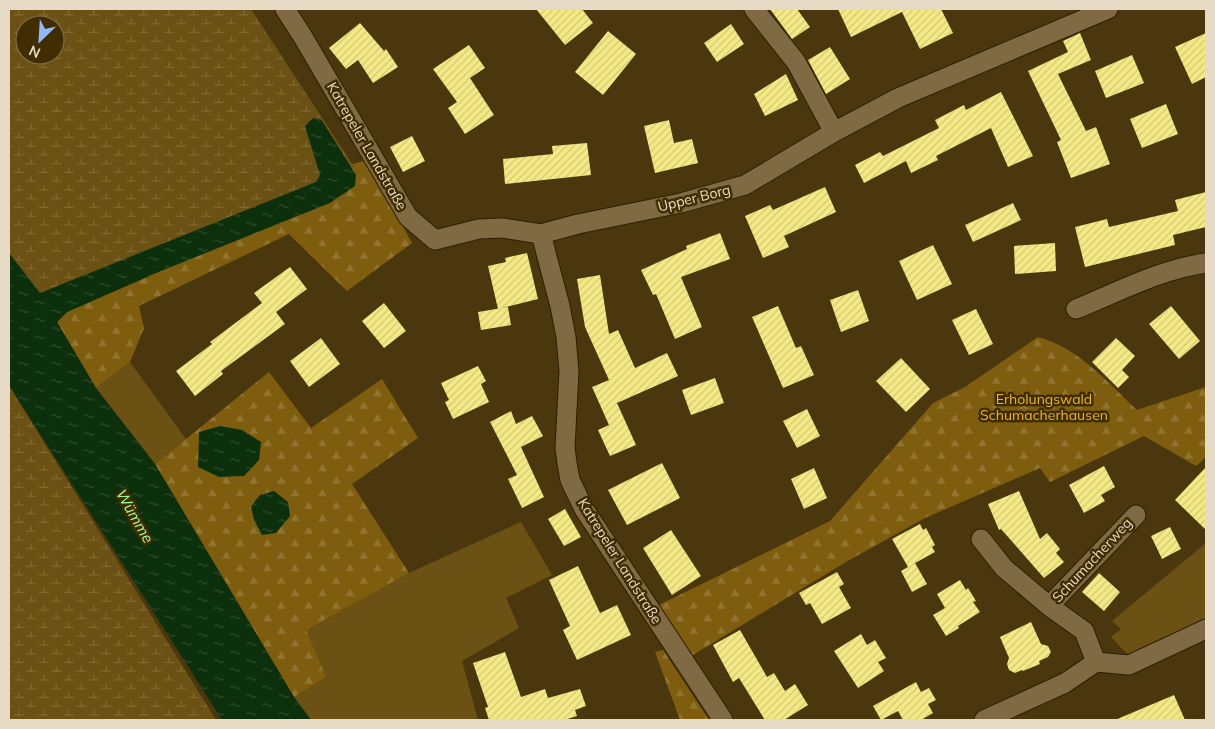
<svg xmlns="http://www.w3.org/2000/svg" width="1215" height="729" font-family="Mulish,sans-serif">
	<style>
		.grass { fill: #6c5114 }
		.forest { fill: url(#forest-firs) }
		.wetland { fill: url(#wetland-marsh); fill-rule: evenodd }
		.water { fill: url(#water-ripples) }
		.building { fill: url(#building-hatch) }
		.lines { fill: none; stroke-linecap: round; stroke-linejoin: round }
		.street-casing { stroke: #2d1f01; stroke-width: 21 }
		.street { stroke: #7f6a43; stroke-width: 19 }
		.labels { text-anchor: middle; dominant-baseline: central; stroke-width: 5; stroke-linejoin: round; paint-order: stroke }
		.street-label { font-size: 14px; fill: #e7dbc6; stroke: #402d02 }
		.park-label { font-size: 14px; fill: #eeb431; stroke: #402d02 }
		.water-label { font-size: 15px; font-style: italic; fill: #a3fb9d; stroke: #402d02 }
	</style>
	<defs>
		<pattern id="forest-firs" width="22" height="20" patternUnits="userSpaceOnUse" patternTransform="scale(1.25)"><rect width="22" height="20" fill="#7e5d0f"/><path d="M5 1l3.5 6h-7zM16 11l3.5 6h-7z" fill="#907430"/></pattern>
		<pattern id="wetland-marsh" width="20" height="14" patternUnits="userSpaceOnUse" patternTransform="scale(1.25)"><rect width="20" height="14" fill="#6c5114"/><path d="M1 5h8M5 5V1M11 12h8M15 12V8" fill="none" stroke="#816935"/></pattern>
		<pattern id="water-ripples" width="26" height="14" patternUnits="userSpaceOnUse" patternTransform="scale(1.25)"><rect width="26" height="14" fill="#0d300c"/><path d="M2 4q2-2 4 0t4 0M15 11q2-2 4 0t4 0" fill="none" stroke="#304d2e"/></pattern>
		<pattern id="building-hatch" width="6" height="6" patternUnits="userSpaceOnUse" patternTransform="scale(1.25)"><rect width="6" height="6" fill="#f4e985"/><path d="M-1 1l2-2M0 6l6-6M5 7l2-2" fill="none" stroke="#d1c876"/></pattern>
	</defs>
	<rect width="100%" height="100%" fill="#4b370e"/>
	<path class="grass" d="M130 362 186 439 155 464 96 388Z
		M521 522 552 575 506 598 519 628 462 661 478 720H311L294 697 326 677 305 630 409 573Z
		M1206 543V625L1132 659 1111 637 1121 629 1112 621Z"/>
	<path class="forest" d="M366 160 412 243 347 291 289 234 139 306 144 328 130 362 96 388 57 322 67 312 156 273 350 165Z
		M1038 337C1079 348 1107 382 1137 410L1206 387V457L1196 466 1144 436 1050 482 1040 468 923 519 846 562 688 658 657 606 830 521 933 403 965 387Z
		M269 372 311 428 382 379 418 438 352 484 409 573 306 630 326 677 294 697 155 464Z
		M663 650 709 720H680L655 652Z"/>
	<path class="wetland" d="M9 9H251L354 167 49 290 9 310 39 293 9 253ZM25 25H55V55H25Z
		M9 386 216 720H9Z"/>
	<path class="water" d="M313 118 321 119 356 175 355 186 330 203 156 273 67 312 57 322 96 388 155 464 294 697 311 720H222L9 385V253L40 293 316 182 320 175 305 126Z
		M220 426 242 430 261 442 259 460 244 476 219 477 198 467 199 432Z
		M274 491 288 502 290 516 276 533 262 535 254 520 251 506 260 495Z"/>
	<path class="building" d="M536 9H582L593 23 565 45Z
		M770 9H797L810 27 792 39Z
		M838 9H941L953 33 920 49 902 12 851 37Z
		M360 23 384 51 386 49 398 67 373 83 358 60 346 69 329 48Z
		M731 24 744 44 717 62 704 43Z
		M608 31 636 54 603 95 575 72Z
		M1080 33 1091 60 1058 74 1086 131 1096 127 1110 164 1071 178 1057 142 1061 140 1028 71 1068 52 1063 41Z
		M1206 33V77L1192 84 1175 47Z
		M469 45 485 68 470 78 494 115 465 134 448 108 457 102 433 69Z
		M830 47 850 79 826 94 808 60Z
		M1132 55 1144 83 1106 98 1095 71Z
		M786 74 798 100 765 116 754 94Z
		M1001 92 1033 156 1008 167 991 128 936 156 938 160 911 173 906 161 864 183 855 165 880 152 883 156 939 128 935 120 964 105 966 110Z
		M1166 104 1178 134 1142 148 1130 119Z
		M669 120 674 143 692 139 698 163 655 173 644 126Z
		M412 136 425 161 403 172 390 147Z
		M587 143 591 175 505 184 503 159 553 154 552 146Z
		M825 187 836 212 784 236 789 247 763 258 745 216 770 205 773 210Z
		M1206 192V227L1173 235 1175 245 1085 267 1075 227 1107 219 1109 227 1178 211 1175 200Z
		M1013 203 1021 220 973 242 965 225Z
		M720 233 730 259 681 277 702 327 675 339 656 294 653 295 641 270 687 249 686 246Z
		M1055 243 1056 271 1015 274 1014 246Z
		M933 245 952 284 917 300 899 261Z
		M527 253 538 299 498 309 488 266 506 262 505 258Z
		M290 267 307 289 276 312 285 324 221 371 223 374 195 396 176 371 212 344 210 342 262 303 254 293Z
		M600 275 609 334 618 330 635 368 667 353 678 376 617 403 636 445 610 456 598 430 609 425 592 387 609 380 585 327 577 279Z
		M858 290 869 321 841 332 830 300Z
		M384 303 406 331 384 348 362 321Z
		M778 306 796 348 801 346 814 375 783 388 752 317Z
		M1171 306 1200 341 1179 359 1149 324Z
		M508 307 511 325 481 330 478 312Z
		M976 309 993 344 969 355 952 320Z
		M321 338 340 364 309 387 290 361Z
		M1116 338 1135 356 1122 370 1129 377 1118 388 1092 362Z
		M901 358 930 389 906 412 876 381Z
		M478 366 486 381 481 384 489 402 453 419 445 402 449 400 441 383Z
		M715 378 724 403 691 415 682 390Z
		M807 409 820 436 797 448 783 421Z
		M511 411 516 424 532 416 543 436 521 447 544 497 522 508 508 479 517 475 490 422Z
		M662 463 680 498 627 525 608 490Z
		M1104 466 1115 487 1101 495 1105 501 1084 513 1069 485Z
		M1206 467V530L1175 500Z
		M814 468 827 498 804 509 791 479Z
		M1019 491 1040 539 1047 533 1060 549 1056 553 1064 562 1044 578 1001 529 999 530 988 504Z
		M565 509 581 537 564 546 548 519Z
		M920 524 923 530 926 528 935 545 932 547 935 552 908 567 892 539Z
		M1170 527 1181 549 1162 559 1151 536Z
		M671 530 701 576 672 595 643 548Z
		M915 563 927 584 912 592 901 571Z
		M578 566 600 613 617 605 631 635 577 660 563 630 570 626 549 580Z
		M837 572 844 584 839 587 851 608 822 624 810 603 806 605 799 593Z
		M1099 573 1120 592 1104 611 1082 592Z
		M960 580 966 590 968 588 976 601 973 602 980 612 958 626 959 628 946 636 933 615 945 608 937 594Z
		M1031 622 1041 644 1048 646 1051 652 1048 657 1039 661 1040 664 1023 671 1022 670 1015 673 1009 670 1007 664 1009 658 1000 637Z
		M740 630 767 677 774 673 785 691 795 684 808 705 784 720H765L739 678 733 682 713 645Z
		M861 634 867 645 875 640 886 658 878 662 884 671 858 688 834 651Z
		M505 652 521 697 545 689 548 698 580 689 586 706 575 710 577 716 564 720H489L485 708 488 707 473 663Z
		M916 682 921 692 929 688 936 700 928 704 933 713 921 720H903L898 711 881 720 873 706Z
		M1174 695 1185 720H1115Z"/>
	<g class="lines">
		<g class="street-casing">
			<path id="street" d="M285 9 303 37 408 217 435 240 479 229 502 228 541 234 578 224 681 203 745 185 834 132 898 98 1108 9
				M754 9 796 62 834 132
				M541 234 560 306 566 337 569 371 565 448 567 463 570 480 584 509 723 720
				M1076 309C1118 292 1161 269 1206 263
				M981 539 1004 568 1049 606 1084 631 1096 662
				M1049 606 1136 515
				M984 720 1065 683 1096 662 1129 665 1206 629"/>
		</g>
		<use href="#street" class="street"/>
	</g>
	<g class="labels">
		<g class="street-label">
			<text transform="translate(367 146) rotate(60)">Katrepeler Landstraße</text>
			<text transform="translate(694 198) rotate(-14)">Upper Borg</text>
			<text transform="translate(1092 560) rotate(-47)">Schumacherweg</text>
			<text transform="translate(620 561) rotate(58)">Katrepeler Landstraße</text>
		</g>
		<g class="park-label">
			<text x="1044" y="399">Erholungswald<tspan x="1044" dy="16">Schumacherhausen</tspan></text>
		</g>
		<g class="water-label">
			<text transform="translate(135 516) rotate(60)">Wümme</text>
		</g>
	</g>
	<rect width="1215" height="729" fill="none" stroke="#e7dbc6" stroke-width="20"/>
	<g transform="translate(40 40) rotate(205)"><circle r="24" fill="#402d02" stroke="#837350"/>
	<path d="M0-4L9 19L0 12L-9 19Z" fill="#93b7fd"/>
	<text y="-8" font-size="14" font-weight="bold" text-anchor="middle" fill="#e7dbc6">N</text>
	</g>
</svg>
